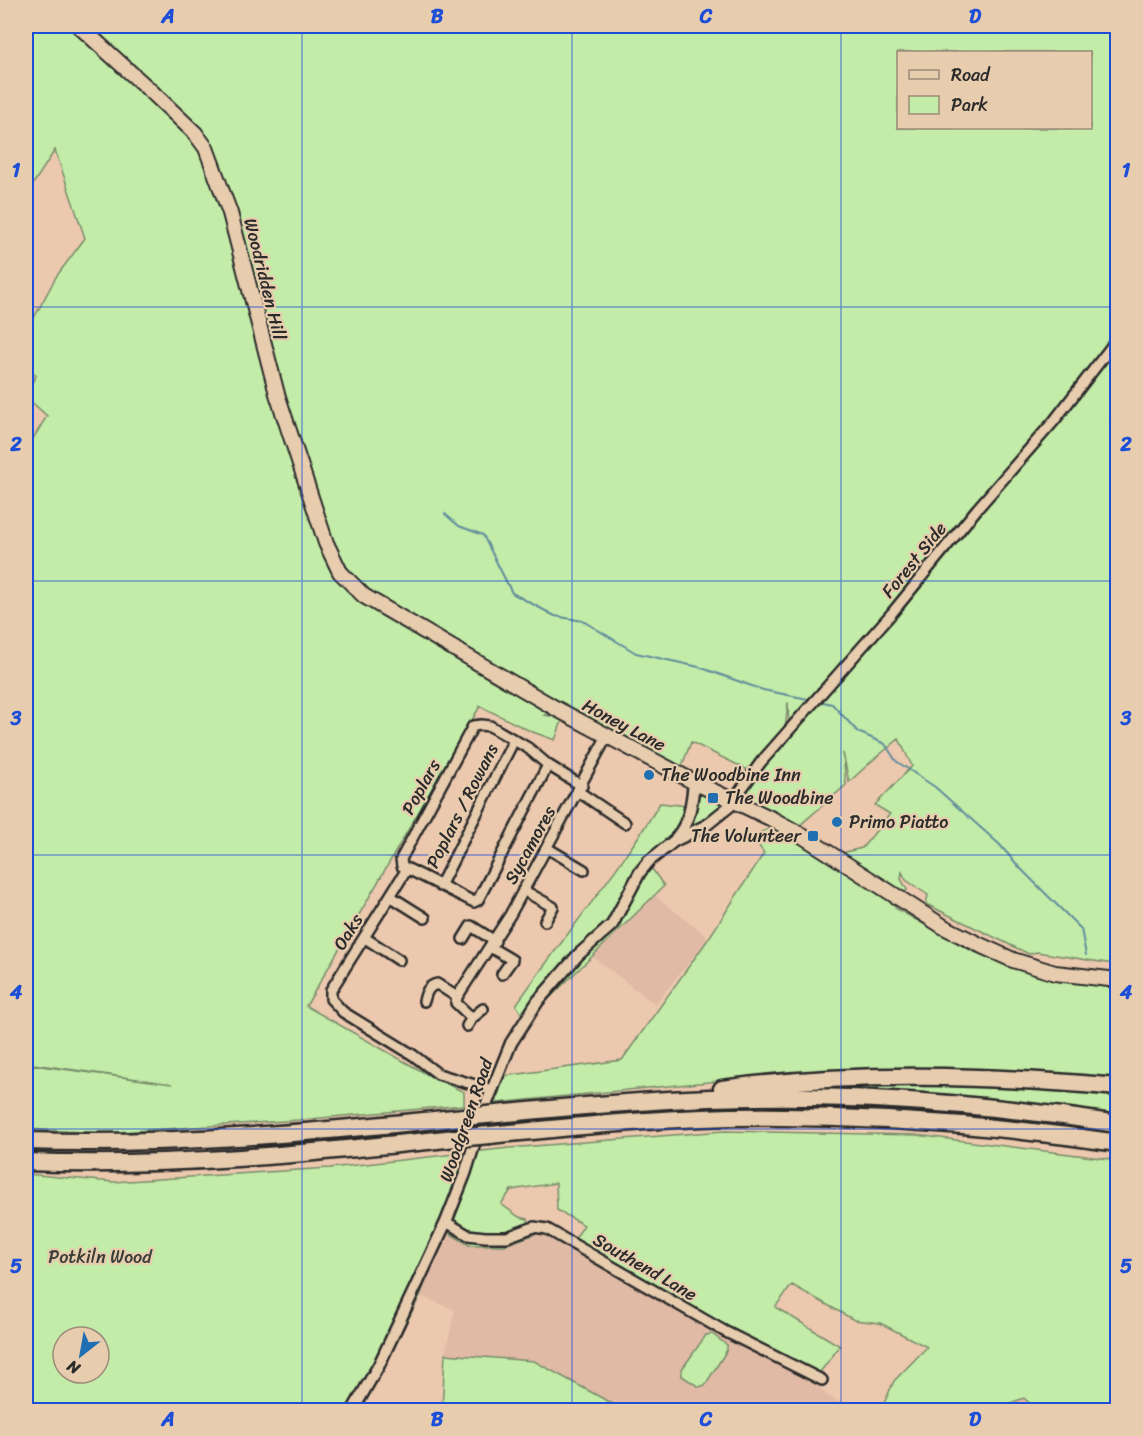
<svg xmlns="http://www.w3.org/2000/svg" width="1143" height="1436" font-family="Sriracha,sans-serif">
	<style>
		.built { fill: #e0baa5 }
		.green { fill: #c3eca8; stroke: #778c6a; stroke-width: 1.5; fill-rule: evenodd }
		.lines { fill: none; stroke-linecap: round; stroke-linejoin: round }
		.stream { stroke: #628d9c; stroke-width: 2 }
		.minor-casing { stroke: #2b2b2b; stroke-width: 14 }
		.tertiary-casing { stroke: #2b2b2b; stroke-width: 15 }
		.primary-casing { stroke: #2b2b2b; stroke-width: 18 }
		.motorway-casing { stroke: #2b2b2b; stroke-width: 21 }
		.minor { stroke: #e7ccae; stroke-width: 9 }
		.tertiary { stroke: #e7ccae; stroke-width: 10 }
		.primary { stroke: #e7ccae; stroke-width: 14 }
		.motorway { stroke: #e7ccae; stroke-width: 16 }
		.motorway-bridge-casing { stroke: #2b2b2b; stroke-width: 21; stroke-linecap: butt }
		.motorway-bridge { stroke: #e7ccae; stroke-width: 16 }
		.grid { fill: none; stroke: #1d4ed8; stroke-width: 1.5; stroke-opacity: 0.55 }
		.poi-dot { fill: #1f6fb2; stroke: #e7ccae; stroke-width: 2 }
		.labels { text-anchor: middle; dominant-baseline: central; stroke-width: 4.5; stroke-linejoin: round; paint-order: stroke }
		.street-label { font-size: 18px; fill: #2b2b2b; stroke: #e7ccae }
		.poi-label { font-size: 18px; fill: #2b2b2b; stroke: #e7ccae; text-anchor: start }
		.park-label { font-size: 18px; fill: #3a3e38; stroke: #e7ccae }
		.neatline { fill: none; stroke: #1d4ed8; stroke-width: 2 }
		.grid-label { font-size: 20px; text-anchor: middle; font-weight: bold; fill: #1d4ed8 }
	</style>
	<rect width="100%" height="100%" fill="#ecc8ae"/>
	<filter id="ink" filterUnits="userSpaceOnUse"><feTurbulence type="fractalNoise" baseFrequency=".0167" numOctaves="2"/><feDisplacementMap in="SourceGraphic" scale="12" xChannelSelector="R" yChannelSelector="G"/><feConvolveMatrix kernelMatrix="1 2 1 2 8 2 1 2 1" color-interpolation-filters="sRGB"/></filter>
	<g filter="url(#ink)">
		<path class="built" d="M655 896 709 938 655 1004 584 950 612 925Z
			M446 1231 469 1245H505L533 1235 547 1236 814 1380 827 1396 856 1410H624L534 1361 445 1354 455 1310 420 1296Z
			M1024 1398 1037 1410H990Z"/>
		<path class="green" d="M26 26H74L178 119 206 155 337 573 550 711 544 715 563 718 555 740 530 731 480 706 306 1006 430 1076 464 1092V1105L299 1120 104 1133 26 1129V1064L172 1084 26 1063V450L47 416 26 397V392L36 376 26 362V333L56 277 85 238 55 150 26 195Z
			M86 26H1117L1118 415 1110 422 1118 434 1117 973H1114L1113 964 1037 952 1029 954 926 904 928 895 906 880 902 872 901 879 907 890 895 908 970 950 996 961 1072 982 1117 987V1080L973 1069 908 1068 729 1080 496 1103 504 1076 622 1060 709 938 764 853 752 836 771 828 785 833 825 857 862 848 890 814 875 805 912 766 899 739 873 760 849 782 843 753 846 785 800 825 739 797 789 736 788 702 785 730 748 770 691 742 680 771C642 751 606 729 569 707 524 682 477 658 433 632 396 610 357 588 336 551L274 365 253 271 221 164 208 140 194 123 167 96ZM898 52H1090V128H898Z
			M699 793H704L723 802V805L709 818 693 826 692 819Z
			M660 803 688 806 675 838 645 859 664 886 526 1021 516 1005C563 937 617 874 660 803Z
			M891 1081 1117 1093V1116L844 1091 843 1083Z
			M724 1131 916 1135 1117 1160V1410H1037L1024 1398 990 1410H881L894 1381 927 1347 880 1323 854 1320 792 1285 775 1307 840 1346 814 1380 569 1248 584 1225 557 1210 556 1183 511 1190 501 1204 519 1217 528 1219 533 1235 505 1245H469L446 1231 420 1296 362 1410H26V1174L113 1182 330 1168 509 1148ZM63 1337H99V1373H63Z
			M712 1334 727 1345V1350L705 1385 699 1387 682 1376V1369L706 1335Z
			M445 1354 534 1361 624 1410H442Z"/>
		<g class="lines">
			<path class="stream" d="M445 514 459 526 483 535 512 593 555 616 583 621 636 653 699 667 763 690 813 700
				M819 701 832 704 858 732 885 744 896 761 935 787 999 844 1021 869 1081 929 1086 955"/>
			<g class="minor-casing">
				<path id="minor" d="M548 765 478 900 474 902 402 866 401 859 473 726 481 725 490 726 528 748 548 765 582 786
					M579 792 625 823
					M733 801 761 762 892 613 977 509 1054 421 1118 338
					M547 848 584 870
					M407 869 331 990V999L343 1012 413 1055 438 1074 492 1090
					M440 886 514 740
					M523 890 553 907 545 921
					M390 896 425 918
					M365 938 399 960
					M463 939 471 926 495 941
					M490 947 512 960 502 974
					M457 997 510 915 607 736
					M457 997 456 1003 472 1018 467 1026
					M424 1001C426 993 428 986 437 984L457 997
					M472 1018 483 1009
					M446 1222 468 1235 485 1237H507L534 1227 547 1229 724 1331 822 1380"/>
			</g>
			<g class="tertiary-casing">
				<path id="tertiary" d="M676 838C690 822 692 802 694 782
					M353 1410 379 1365 446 1222 465 1174 488 1100 511 1043 538 1001 578 955 612 925 640 872 649 861 674 841 705 826 730 806 733 801"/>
			</g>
			<g class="primary-casing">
				<path id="primary" d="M79 26 154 94 195 133 206 148 230 213 277 394 326 543 340 572 364 596 555 708 694 782 772 819 801 835 944 927 982 946 1013 960 1055 973 1118 980"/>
			</g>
			<g class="motorway-casing">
				<path id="motorway" d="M722 1089C853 1071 986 1075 1118 1087
					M497 1114C568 1107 639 1101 710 1098 846 1093 983 1103 1118 1124
					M490 1135C570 1127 650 1119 731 1117 861 1115 989 1124 1118 1143
					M26 1141C172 1146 318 1132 464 1117
					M26 1162C169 1168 313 1153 456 1138"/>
			</g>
			<use href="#minor" class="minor"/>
			<use href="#tertiary" class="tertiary"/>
			<use href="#primary" class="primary"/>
			<use href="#motorway" class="motorway"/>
			<g class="motorway-bridge-casing">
				<path id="motorway-bridge" d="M464 1117 497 1114
					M456 1138 490 1135"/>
			</g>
			<use href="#motorway-bridge" class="motorway-bridge"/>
		</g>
	</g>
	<path class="grid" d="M302 26V1410M572 26V1410M841 26V1410M26 307H1118M26 581H1118M26 855H1118M26 1129H1118"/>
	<g class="poi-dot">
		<circle cx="649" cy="775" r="6"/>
		<rect x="707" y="792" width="12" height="12" rx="3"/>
		<circle cx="837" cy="822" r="6"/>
		<rect x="807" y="830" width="12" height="12" rx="3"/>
	</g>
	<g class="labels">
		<g class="street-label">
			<text transform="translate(265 279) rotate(76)">Woodridden Hill</text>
			<text transform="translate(914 560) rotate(-51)">Forest Side</text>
			<text transform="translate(624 725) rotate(28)">Honey Lane</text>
			<text transform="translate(421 787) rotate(-61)">Poplars</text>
			<text transform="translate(462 806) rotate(-63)">Poplars / Rowans</text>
			<text transform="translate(530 845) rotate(-61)">Sycamores</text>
			<text transform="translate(348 932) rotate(-58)">Oaks</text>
			<text transform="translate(466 1120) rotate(-71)">Woodgreen Road</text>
			<text transform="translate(645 1267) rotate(30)">Southend Lane</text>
		</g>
		<g class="poi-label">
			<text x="661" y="775">The Woodbine Inn</text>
			<text x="725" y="798">The Woodbine</text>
			<text x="849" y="822">Primo Piatto</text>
			<text x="801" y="836" text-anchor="end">The Volunteer</text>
		</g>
		<g class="park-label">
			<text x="100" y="1257">Potkiln Wood</text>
		</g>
	</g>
	<rect width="1143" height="1436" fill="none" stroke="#e7ccae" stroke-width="66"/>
	<rect x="897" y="51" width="195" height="78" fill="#e7ccae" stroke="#9c8c7a" stroke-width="1.5"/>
	<rect x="909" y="70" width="30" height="9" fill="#e7ccae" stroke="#9c8c7a" stroke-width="1.5"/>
	<text x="951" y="81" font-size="18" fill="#2b2b2b">Road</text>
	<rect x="909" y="96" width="30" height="18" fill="#c3eca8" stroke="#9c8c7a" stroke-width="1.5"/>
	<text x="951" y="111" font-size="18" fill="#2b2b2b">Park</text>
	<g transform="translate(81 1355) rotate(211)"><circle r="28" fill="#e7ccae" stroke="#9c8c7a" stroke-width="1.5"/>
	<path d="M0-4.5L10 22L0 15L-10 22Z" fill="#1f6fb2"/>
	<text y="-9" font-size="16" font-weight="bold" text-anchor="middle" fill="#2b2b2b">N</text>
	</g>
	<rect x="33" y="33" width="1077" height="1370" class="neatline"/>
	<g class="grid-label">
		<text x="168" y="23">A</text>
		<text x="437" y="23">B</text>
		<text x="706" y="23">C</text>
		<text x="975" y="23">D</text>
		<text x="16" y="177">1</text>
		<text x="1126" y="177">1</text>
		<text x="16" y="451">2</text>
		<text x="1126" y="451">2</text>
		<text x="16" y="725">3</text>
		<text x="1126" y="725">3</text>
		<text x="16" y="999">4</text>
		<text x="1126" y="999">4</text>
		<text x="16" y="1273">5</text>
		<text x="1126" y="1273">5</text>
		<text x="168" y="1426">A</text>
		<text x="437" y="1426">B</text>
		<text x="706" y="1426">C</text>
		<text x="975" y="1426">D</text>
	</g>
</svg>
